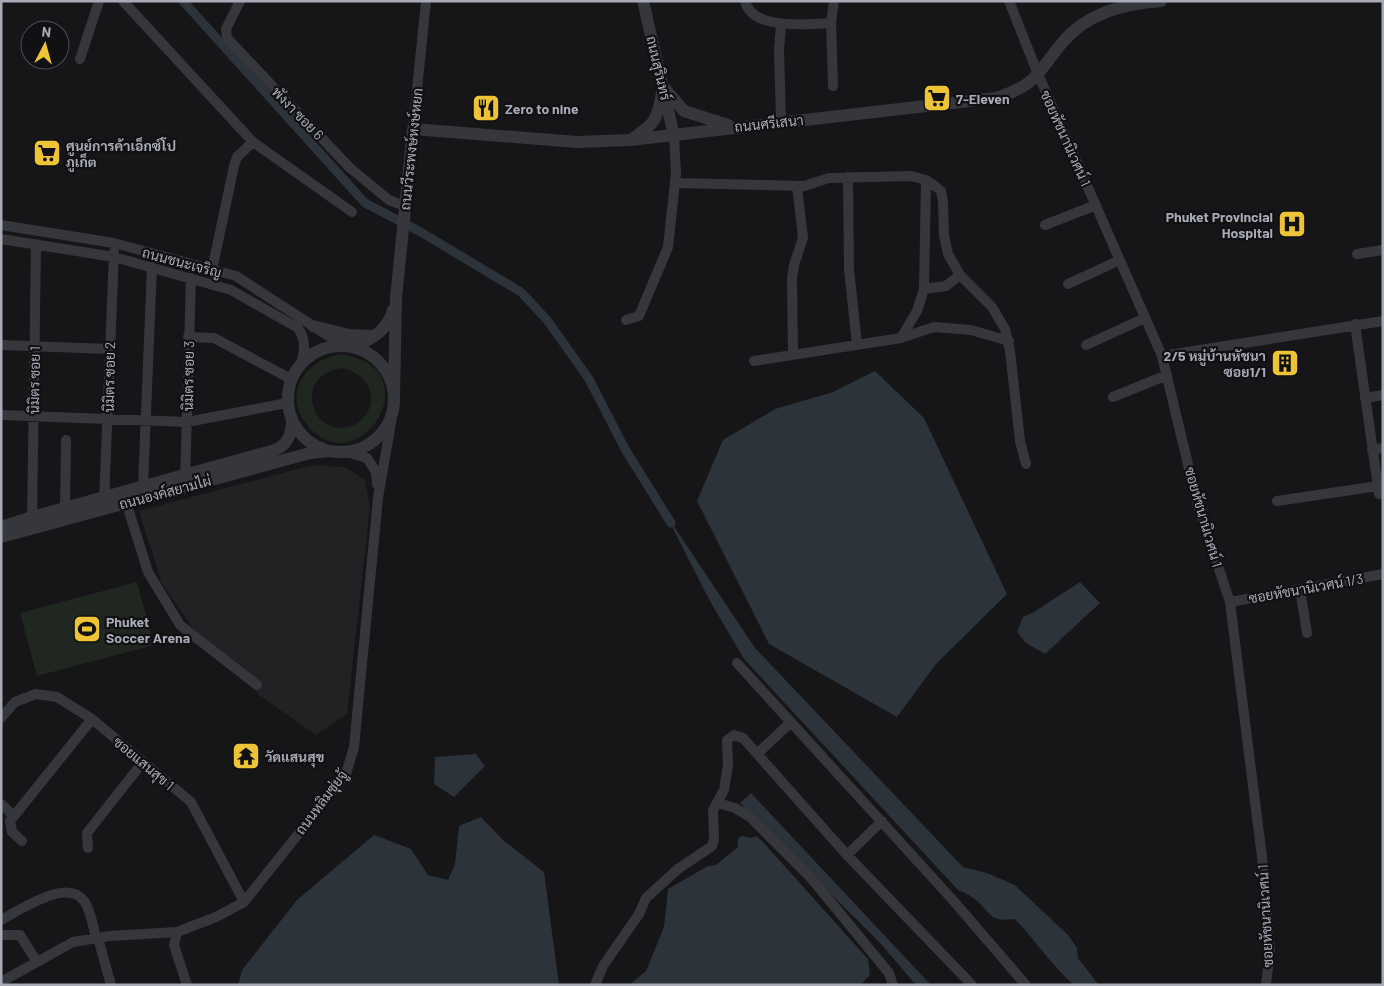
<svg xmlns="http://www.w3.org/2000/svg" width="1384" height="986" font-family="Barlow,Sarabun,sans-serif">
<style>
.built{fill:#222124}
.green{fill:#202721;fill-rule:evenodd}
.water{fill:#2c333b}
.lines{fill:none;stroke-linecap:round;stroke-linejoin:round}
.canal{stroke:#2c333b;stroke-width:9}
.minor{stroke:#36373c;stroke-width:10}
.tertiary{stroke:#36373c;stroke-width:12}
.labels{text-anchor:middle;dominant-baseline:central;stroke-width:4.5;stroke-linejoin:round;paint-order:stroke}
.street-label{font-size:14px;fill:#a8abb7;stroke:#111012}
.poi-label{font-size:14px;font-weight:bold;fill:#a8abb7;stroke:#111012;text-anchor:start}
</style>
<rect width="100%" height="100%" fill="#161517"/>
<path class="built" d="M 313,465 L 345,467 L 365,480 L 370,507 L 347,714 L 316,735 L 259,695 L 227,658 L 197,634 L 162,584 L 139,511 Z"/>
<path class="green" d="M 342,354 C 436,370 355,490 305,422 C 282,391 309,358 342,354 ZM 342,368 C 361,372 377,388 369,409 C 366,416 360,422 354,425 C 313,442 290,376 342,368 Z
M 137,582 L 154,645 L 37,676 L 20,613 Z"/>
<path class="water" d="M 875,371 L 924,418 L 1007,594 L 936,664 L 897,717 L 769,644 L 697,501 L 723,440 L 775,409 L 833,392 Z
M 665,513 L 755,648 L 963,867 L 987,873 L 1015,885 L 1068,935 L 1077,948 L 1078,958 L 1099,985 L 1074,985 C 1051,965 1036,941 1015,919 C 986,923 991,910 972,897 C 968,894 963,892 958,890 L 744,659 L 711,603 Z
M 1080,582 L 1100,603 L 1045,654 L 1026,643 L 1017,632 L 1023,617 L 1034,612 Z
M 476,754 L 485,766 L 454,797 L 434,784 L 435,757 Z
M 751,793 L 931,985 L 916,985 L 880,943 L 740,803 Z
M 481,817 L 504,841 L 544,872 L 559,985 L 238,985 L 242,970 L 297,900 L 374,835 L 411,849 L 428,875 L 448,880 L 455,864 L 459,826 Z
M 741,836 L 751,838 L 756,836 L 762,841 L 868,959 L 870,975 L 860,985 L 629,985 L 646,971 L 664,927 L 668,889 L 708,866 L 716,865 L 738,847 L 738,839 Z"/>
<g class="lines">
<path class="canal" d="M 183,1 L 365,203 L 419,231 L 521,292 L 547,320 L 589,379 L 625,449 L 671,523"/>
<path class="minor" d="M 123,1 L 253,142 L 352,212
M 240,1 L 226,29 L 227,38 L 350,168 L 389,200 L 405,206
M 745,1 C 752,31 809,24 831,23 L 834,1
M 1009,1 L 1038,74 L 1162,356 L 1198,506 L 1230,602 L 1262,857 L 1270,951 L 1266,985
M 831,23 L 833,86
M 781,26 L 779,49 L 781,122
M 80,59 L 99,1
M 413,129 L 426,1
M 848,177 L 849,269 L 857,345
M 675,183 L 804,186 L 829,178 L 911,176 L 926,180 L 935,186 L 941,191 L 943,201 L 944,235 L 948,254 L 960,275 L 992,307 L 1005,329 L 1010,351 L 1020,441 L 1026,464
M 1,225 L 114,243 L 236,276 L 344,346
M 1045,225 L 1096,205
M 1,239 L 114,257 L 231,290 L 298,328 C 306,340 305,350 301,363
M 1357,254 L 1383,250
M 212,270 L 234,166 L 237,157 L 253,142
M 1068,284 L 1120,260
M 924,289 L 946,286 L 960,275
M 626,320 L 639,316 L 668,247 L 676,173 L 674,136
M 1355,324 L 1379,494 L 1383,493
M 188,337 L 214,338 L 291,379
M 901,338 L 917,311 L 924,289 L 926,180
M 1,345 L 109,349
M 1086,345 L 1145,318
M 793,355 L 792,279 L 794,265 L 803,238 L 797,186
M 1162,356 L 1383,321
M 754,361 L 901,338 L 934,327 L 971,330 L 1009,341
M 1113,397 L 1167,375
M 1365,398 L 1383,395
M 1,415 L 187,422 L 287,403
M 1372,450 L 1383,448
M 347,452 L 367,458 L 376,472 L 377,484
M 185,482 L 191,278
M 143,486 L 152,267
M 1277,501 L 1378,486
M 104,502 L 114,252
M 126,502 L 148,572 L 180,625 L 257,685
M 65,508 L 66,440
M 32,522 L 36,244
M 1300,589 L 1307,633
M 1230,602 L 1383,574
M 737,663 L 951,898 L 1026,985
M 1,718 L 15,702 L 36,694 L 57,697 L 92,719 L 191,802 L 244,902
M 757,754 L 791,722
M 718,803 L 735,808 L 750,817 L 811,878 L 889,973 L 893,985
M 1,804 L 13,815
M 22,841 L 12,832 L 10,821 L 92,719
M 88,848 L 87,833 L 143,762
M 847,855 L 882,821
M 1,920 C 19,911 67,877 84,901 C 91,910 93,927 96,938
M 5,935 L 20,935 L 37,962
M 98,938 L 111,985
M 1,982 L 73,942 L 110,936 L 177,932
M 187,985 L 174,945 L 177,932 L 216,917 L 244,902 L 346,774 L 354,747 L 378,498 L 393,411
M 595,985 L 603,966 L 639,914 L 646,898 L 678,869 L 712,846 L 714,839 L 713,810 L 724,790 L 728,765 L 727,740 L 734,735 L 743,738 L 847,855 L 972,985"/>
<path class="tertiary" d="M 643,1 L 674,136
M 665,89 L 684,111 L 728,125
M 632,139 C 655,123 657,121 662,93
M 313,326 L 349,335 L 374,336
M288 399a53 53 0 1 1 106 0a53 53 0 1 1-106 0Z
M 353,347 C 372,339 388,330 393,310
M 394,396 L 396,298 L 413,129 L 577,142 L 630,140 L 996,98 C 1037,85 1037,73 1062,43 C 1087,13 1123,4 1161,1
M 1,527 L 32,517 L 275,450 C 287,445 291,436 292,423
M 1,537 L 310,453 L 329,451"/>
</g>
<defs>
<g id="supermarket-square" transform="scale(1.4375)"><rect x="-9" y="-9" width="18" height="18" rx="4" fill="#eec436" stroke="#111012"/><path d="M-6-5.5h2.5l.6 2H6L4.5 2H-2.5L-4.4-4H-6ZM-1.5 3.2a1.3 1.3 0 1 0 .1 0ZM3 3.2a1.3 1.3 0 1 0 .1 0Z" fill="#111"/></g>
<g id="restaurant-square" transform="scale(1.4375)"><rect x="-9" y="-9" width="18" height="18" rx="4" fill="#eec436" stroke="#111012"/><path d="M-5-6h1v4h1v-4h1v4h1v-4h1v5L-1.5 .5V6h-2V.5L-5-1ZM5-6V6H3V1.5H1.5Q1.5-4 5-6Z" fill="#111"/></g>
<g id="hospital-square" transform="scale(1.4375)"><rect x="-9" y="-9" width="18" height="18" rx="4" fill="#eec436" stroke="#111012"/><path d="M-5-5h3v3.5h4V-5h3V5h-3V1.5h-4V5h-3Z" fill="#111"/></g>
<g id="building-square" transform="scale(1.4375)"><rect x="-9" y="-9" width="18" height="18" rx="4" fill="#eec436" stroke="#111012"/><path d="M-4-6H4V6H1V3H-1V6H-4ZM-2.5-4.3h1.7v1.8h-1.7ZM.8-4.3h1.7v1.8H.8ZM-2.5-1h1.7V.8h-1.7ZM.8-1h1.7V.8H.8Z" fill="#111"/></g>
<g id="stadium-square" transform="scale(1.4375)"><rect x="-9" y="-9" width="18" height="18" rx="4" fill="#eec436" stroke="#111012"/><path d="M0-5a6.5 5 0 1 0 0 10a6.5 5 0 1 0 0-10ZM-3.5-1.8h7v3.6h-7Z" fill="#111"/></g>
<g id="temple-square" transform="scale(1.4375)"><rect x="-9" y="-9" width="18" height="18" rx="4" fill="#eec436" stroke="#111012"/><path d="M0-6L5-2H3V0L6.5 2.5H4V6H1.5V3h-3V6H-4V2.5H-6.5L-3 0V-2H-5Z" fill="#111"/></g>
</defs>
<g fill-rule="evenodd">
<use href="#supermarket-square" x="937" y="98"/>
<use href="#restaurant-square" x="486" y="108"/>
<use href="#supermarket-square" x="47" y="153"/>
<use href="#hospital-square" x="1292" y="224"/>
<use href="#building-square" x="1285" y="363"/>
<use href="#stadium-square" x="87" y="629"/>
<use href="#temple-square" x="246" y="756"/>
</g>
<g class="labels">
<g class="street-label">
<text transform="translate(659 68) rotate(77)">ถนนสุรินทร์</text>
<text transform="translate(298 113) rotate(46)">พังงา ซอย 6</text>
<text transform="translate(769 123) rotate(-6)">ถนนศรีเสนา</text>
<text transform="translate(1066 138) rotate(66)">ซอยหัชนานิเวศน์ 1</text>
<text transform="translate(411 149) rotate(-84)">ถนนวีระพงษ์หงษ์หยก</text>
<text transform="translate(182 262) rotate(15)">ถนนชนะเจริญ</text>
<text transform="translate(188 376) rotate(-89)">นิมิตร ซอย 3</text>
<text transform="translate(109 377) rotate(-89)">นิมิตร ซอย 2</text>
<text transform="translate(34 380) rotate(-89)">นิมิตร ซอย 1</text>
<text transform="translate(165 492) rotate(-15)">ถนนองค์สยามไผ่</text>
<text transform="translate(1204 517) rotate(74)">ซอยหัชนานิเวศน์ 1</text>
<text transform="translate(1306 588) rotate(-10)">ซอยหัชนานิเวศน์ 1/3</text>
<text transform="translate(144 763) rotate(40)">ซอยแสนสุข 1</text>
<text transform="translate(321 802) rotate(-53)">ถนนหลิมซุ่ยจู้</text>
<text transform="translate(1265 916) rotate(-93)">ซอยหัชนานิเวศน์ 1</text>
</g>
<g class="poi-label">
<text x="956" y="98">7-Eleven</text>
<text x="505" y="108">Zero to nine</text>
<text x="66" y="145">ศูนย์การค้าเอ็กซ์โป<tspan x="66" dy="16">ภูเก็ต</tspan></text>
<text x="1273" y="216" text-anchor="end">Phuket Provincial<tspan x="1273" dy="16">Hospital</tspan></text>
<text x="1266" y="355" text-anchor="end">2/5 หมู่บ้านหัชนา<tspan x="1266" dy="16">ซอย1/1</tspan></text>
<text x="106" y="621">Phuket<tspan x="106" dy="16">Soccer Arena</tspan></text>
<text x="265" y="756">วัดแสนสุข</text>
</g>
</g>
<rect width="1384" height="986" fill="none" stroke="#a8abb7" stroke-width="5"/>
<g transform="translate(45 45) rotate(6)"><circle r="24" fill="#111012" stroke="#4d4e54"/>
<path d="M0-4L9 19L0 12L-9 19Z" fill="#eec436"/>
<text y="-8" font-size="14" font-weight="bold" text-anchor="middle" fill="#a8abb7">N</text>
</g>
</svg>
